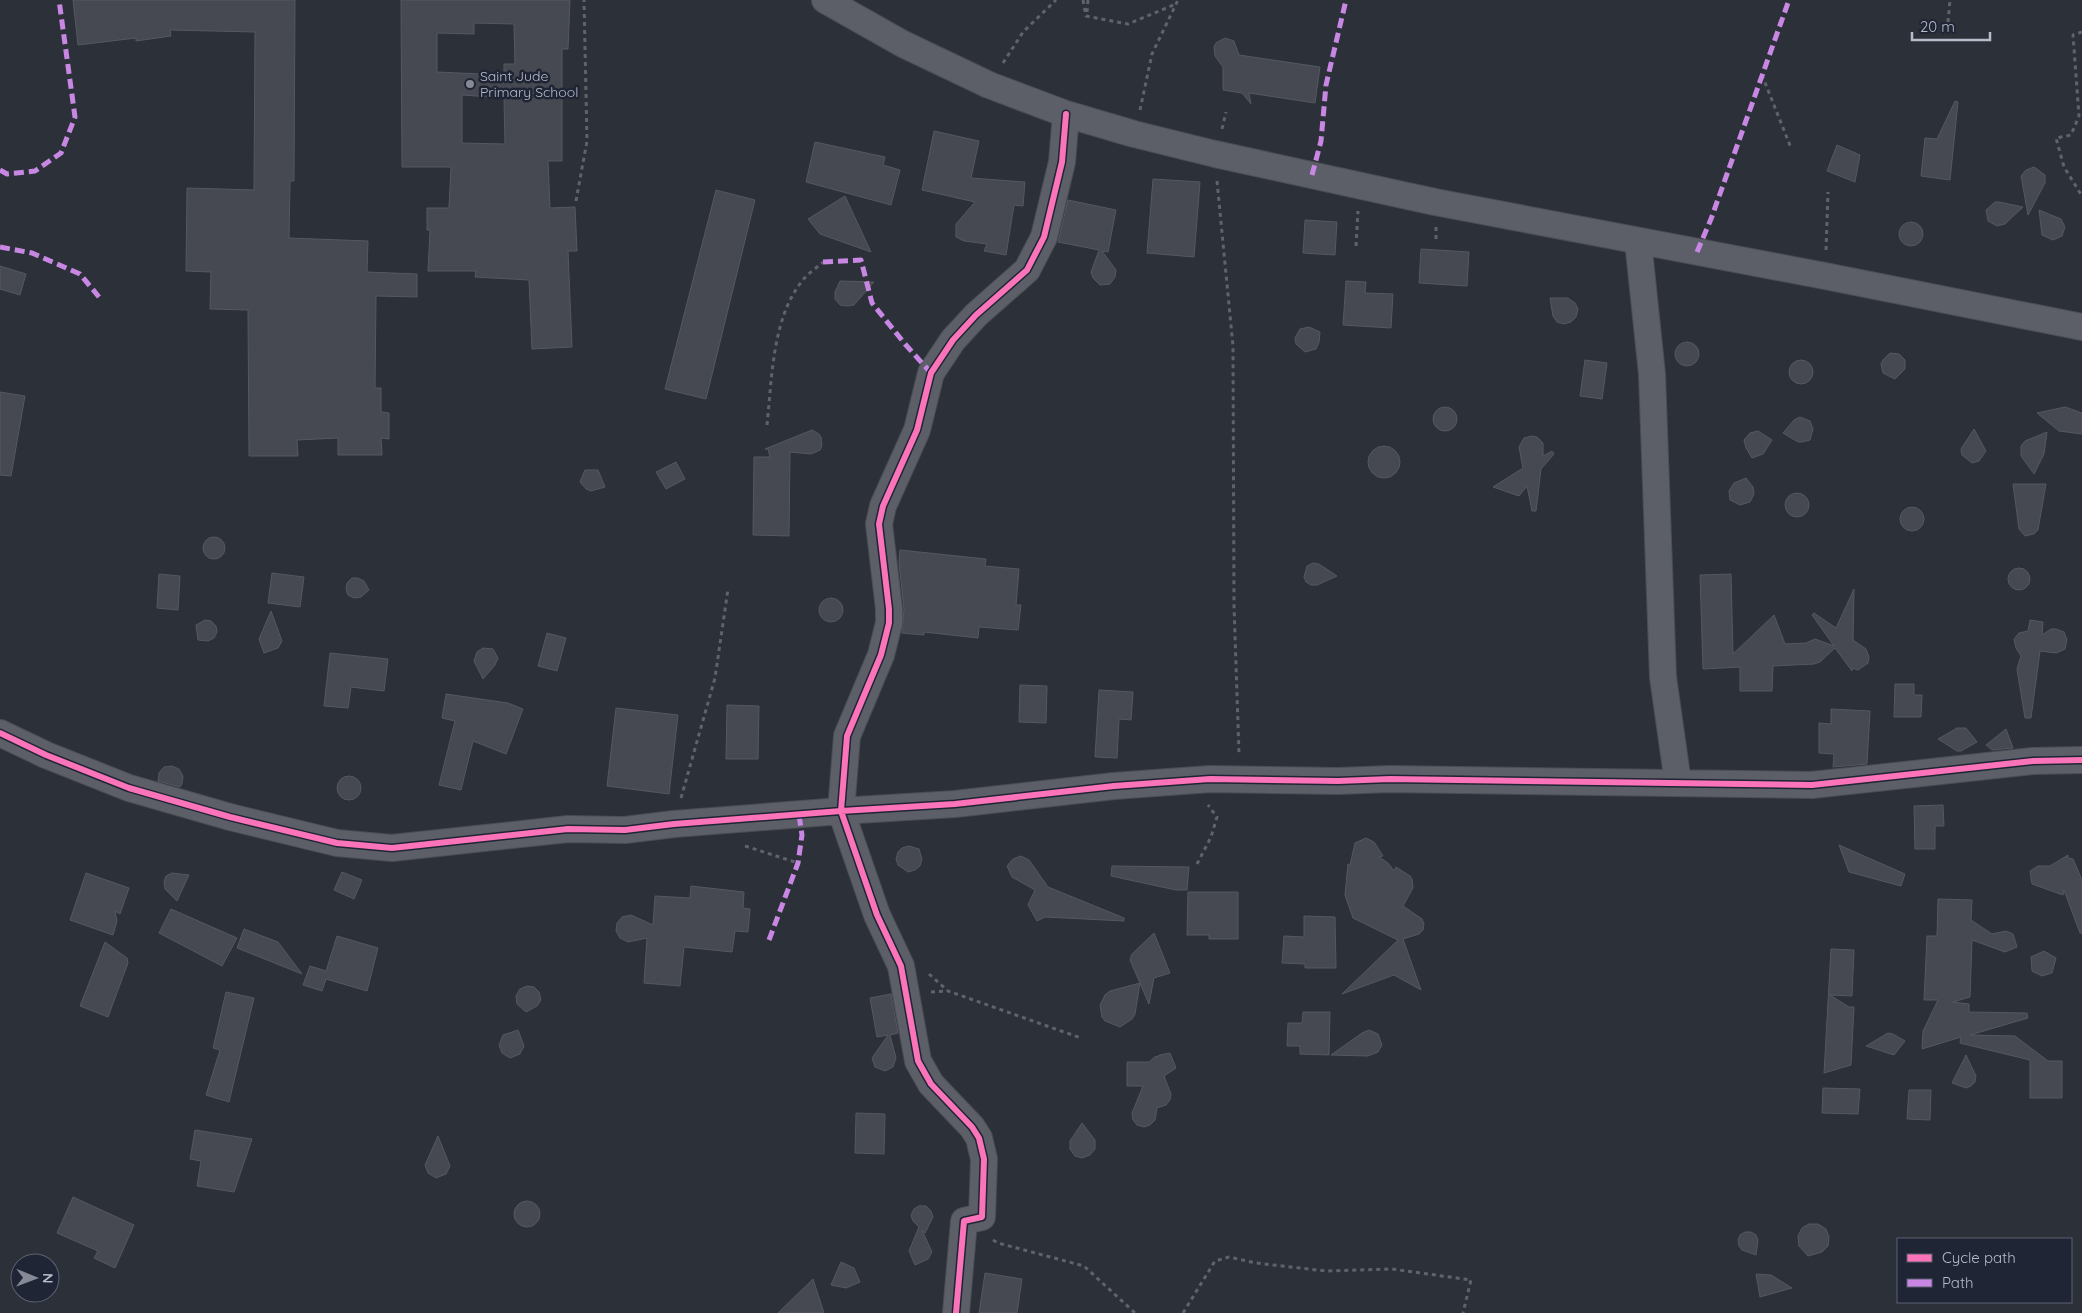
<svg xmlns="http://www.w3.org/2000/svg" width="2082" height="1313" font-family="Quicksand,sans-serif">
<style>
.building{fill:#464951;stroke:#545861;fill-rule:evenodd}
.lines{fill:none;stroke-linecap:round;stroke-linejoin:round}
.street-casing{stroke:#4a4d53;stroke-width:28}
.path{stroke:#5f636b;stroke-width:3;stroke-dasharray:4 4;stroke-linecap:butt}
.street{stroke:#5c5f67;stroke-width:26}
.quiet{stroke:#c787e3;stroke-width:5;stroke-dasharray:10 5;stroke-linecap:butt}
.cycleway-casing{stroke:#1f2534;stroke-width:9}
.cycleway{stroke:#fb73b8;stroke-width:6}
.poi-dot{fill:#868a97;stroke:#1f2534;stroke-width:2}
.labels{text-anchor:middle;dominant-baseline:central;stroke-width:5;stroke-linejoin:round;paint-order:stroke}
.poi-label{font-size:14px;fill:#b7bbca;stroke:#1f2534;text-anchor:start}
</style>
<rect width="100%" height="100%" fill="#2c3039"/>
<path class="building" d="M 73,0 L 295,0 L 294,181 L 290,181 L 289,238 L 368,241 L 367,272 L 417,274 L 417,297 L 376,296 L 375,388 L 381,388 L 381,412 L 389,413 L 389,439 L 381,438 L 382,455 L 338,455 L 338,438 L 297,440 L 298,456 L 249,456 L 248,310 L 210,309 L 211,272 L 186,271 L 187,188 L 254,190 L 255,32 L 170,30 L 171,36 L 136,41 L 136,38 L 78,45 Z
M 401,0 L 570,0 L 568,49 L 562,49 L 562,161 L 548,161 L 550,208 L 575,207 L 577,251 L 568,251 L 572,347 L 532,349 L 529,280 L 475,277 L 476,271 L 428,271 L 430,230 L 427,230 L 427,208 L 449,208 L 451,167 L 402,167 ZM 474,23 L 514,24 L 515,64 L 504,64 L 504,75 L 437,72 L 437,33 L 474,34 ZM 462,95 L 504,98 L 505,144 L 462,143 Z
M 1225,38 L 1234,41 L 1239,55 L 1320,67 L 1315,103 L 1249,93 L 1251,104 L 1242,93 L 1223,90 L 1223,67 L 1215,56 L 1214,47 L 1216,43 Z
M 1955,101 L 1958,102 L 1950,180 L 1921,176 L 1925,138 L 1937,139 Z
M 934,131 L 979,141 L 971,178 L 1025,182 L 1023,206 L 1014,205 L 1006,255 L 984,251 L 987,244 L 964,241 L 956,237 L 956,224 L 975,202 L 922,190 Z
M 815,142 L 885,157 L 883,165 L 900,170 L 891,205 L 806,182 Z
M 1837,145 L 1860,155 L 1855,182 L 1827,171 Z
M 2034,167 L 2045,175 L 2045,183 L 2028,215 L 2021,176 L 2026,170 Z
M 1153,179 L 1200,182 L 1194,257 L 1147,253 Z
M 716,190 L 755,200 L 706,399 L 665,389 Z
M 845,196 L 871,252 L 820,234 L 808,219 Z
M 1068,200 L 1116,210 L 1108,252 L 1102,251 L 1116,270 L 1115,277 L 1110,284 L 1100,285 L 1093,278 L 1091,272 L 1099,250 L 1058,242 Z
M 1995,202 L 1999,202 L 2023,207 L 2005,224 L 1997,226 L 1988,221 L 1986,210 Z
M 2039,210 L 2061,219 L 2065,227 L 2062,236 L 2053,240 L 2042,235 Z
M 1305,220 L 1337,222 L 1335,255 L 1303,253 Z
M1899 234a12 12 0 1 1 24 0a12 12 0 1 1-24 0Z
M 1421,249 L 1469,252 L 1467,286 L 1419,283 Z
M 0,266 L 26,274 L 20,295 L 0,289 Z
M 840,281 L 874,282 L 854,305 L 847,306 L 840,305 L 835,299 L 835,292 Z
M 1346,281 L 1366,282 L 1365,293 L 1393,294 L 1391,328 L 1343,325 Z
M 1550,298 L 1568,298 L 1575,303 L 1578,309 L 1576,317 L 1571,322 L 1564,324 L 1557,322 L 1553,316 Z
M 1309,327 L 1320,332 L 1319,342 L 1316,349 L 1305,352 L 1296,344 L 1295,338 L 1300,329 Z
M1675 354a12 12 0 1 1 24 0a12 12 0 1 1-24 0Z
M 1890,353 L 1899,354 L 1905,360 L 1905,369 L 1895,379 L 1883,373 L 1881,364 L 1883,360 Z
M1789 372a12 12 0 1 1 24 0a12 12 0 1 1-24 0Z
M 1585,360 L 1607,363 L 1602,399 L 1580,396 Z
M 0,392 L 25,396 L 11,476 L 0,475 Z
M1433 419a12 12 0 1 1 24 0a12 12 0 1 1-24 0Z
M 2065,407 L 2082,413 L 2082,434 L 2059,431 L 2037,413 Z
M 1800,417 L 1810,421 L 1813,429 L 1810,440 L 1802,442 L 1798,442 L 1783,433 L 1794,420 Z
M 1974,429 L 1986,451 L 1979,461 L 1972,463 L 1962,455 L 1961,449 Z
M 812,430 L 819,434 L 821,437 L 822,446 L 820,450 L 811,454 L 790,452 L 789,536 L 753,535 L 754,457 L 770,457 L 768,449 L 765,449 Z
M 1758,431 L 1772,440 L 1763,454 L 1752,458 L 1746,448 L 1744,440 L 1750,433 Z
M 2047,432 L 2044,454 L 2034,474 L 2021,456 L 2021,446 L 2025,441 Z
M 1532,436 L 1537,437 L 1543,443 L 1543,456 L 1552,451 L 1554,454 L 1541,469 L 1536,511 L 1532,511 L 1527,486 L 1519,496 L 1493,487 L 1523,468 L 1519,447 L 1524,438 Z
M1368 462a16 16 0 1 1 32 0a16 16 0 1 1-32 0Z
M 676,462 L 685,479 L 666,489 L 656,472 Z
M 585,470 L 598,470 L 605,487 L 591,491 L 586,489 L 580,482 Z
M 1746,478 L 1753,487 L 1754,494 L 1750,502 L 1740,505 L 1730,500 L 1729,491 L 1734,483 Z
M 2013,484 L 2046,484 L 2038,530 L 2034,534 L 2025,536 L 2019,529 Z
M1785 505a12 12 0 1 1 24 0a12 12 0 1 1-24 0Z
M1900 519a12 12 0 1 1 24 0a12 12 0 1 1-24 0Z
M203 548a11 11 0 1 1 22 0a11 11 0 1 1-22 0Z
M 900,550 L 986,559 L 985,566 L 1019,569 L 1016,605 L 1021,605 L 1018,630 L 979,627 L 978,638 L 924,632 L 924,635 L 902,633 L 904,609 L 899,563 Z
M 1313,563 L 1319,564 L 1337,576 L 1317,585 L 1311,585 L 1306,582 L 1304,577 L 1307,566 Z
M2008 579a11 11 0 1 1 22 0a11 11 0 1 1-22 0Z
M 272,573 L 304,577 L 300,607 L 268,603 Z
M 159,574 L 180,576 L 178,610 L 157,608 Z
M 1731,574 L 1733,654 L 1774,615 L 1785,644 L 1806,643 L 1815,639 L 1834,646 L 1812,615 L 1814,613 L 1836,628 L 1854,589 L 1853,640 L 1866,649 L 1869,657 L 1868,663 L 1858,670 L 1852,668 L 1852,671 L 1835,648 L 1820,662 L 1814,664 L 1773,666 L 1772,691 L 1740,691 L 1740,667 L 1703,669 L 1700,575 Z
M 352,578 L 358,578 L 364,581 L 369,590 L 361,597 L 354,598 L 348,595 L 346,589 L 347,583 Z
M819 610a12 12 0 1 1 24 0a12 12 0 1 1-24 0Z
M 271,611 L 282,641 L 278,648 L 264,653 L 259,639 Z
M 205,620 L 211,621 L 216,626 L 217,632 L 214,638 L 208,641 L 198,640 L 196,625 Z
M 2030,620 L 2043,622 L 2042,635 L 2051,629 L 2056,629 L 2064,632 L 2067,640 L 2065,649 L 2061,651 L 2056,653 L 2040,651 L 2031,718 L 2025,718 L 2017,669 L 2021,656 L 2016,648 L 2014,639 L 2019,633 L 2028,631 Z
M 547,633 L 566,638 L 557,671 L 538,666 Z
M 483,648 L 493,649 L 498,658 L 495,665 L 483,679 L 474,661 L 477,652 Z
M 330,653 L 388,659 L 384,691 L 351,687 L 348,708 L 324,706 Z
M 1895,684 L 1914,684 L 1914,695 L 1922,695 L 1921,717 L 1894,717 Z
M 1020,685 L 1047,686 L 1046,723 L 1019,722 Z
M 1099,690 L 1133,692 L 1131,720 L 1119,719 L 1117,758 L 1095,757 Z
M 446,694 L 508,703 L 523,709 L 506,754 L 473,741 L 461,790 L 439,785 L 455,721 L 442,718 Z
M 727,705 L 759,706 L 758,759 L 726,759 Z
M 616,708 L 678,715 L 669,794 L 607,786 Z
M 1831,709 L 1870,711 L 1867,764 L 1833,767 L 1834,754 L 1819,753 L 1819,723 L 1831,724 Z
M 1957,728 L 1966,728 L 1977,742 L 1961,751 L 1957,751 L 1938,739 Z
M 2006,729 L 2013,748 L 1992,750 L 1986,745 Z
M 172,766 L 179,769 L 183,776 L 182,784 L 180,787 L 158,781 L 159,773 L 164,767 Z
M337 788a12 12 0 1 1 24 0a12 12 0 1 1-24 0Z
M 1943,805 L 1944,826 L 1935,826 L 1935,849 L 1915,849 L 1914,806 Z
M 1366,838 L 1374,842 L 1383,856 L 1379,857 L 1388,863 L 1394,871 L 1396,867 L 1410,876 L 1412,879 L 1413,888 L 1403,906 L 1422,919 L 1424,924 L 1423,930 L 1419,934 L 1403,939 L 1421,990 L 1394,975 L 1342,994 L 1398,940 L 1353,918 L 1345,895 L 1348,864 L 1350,865 L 1355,843 Z
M 1839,845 L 1905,874 L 1901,886 L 1849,872 Z
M 909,846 L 919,849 L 922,859 L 920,866 L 915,870 L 908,872 L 898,865 L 896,859 L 898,852 L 902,848 Z
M 2068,855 L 2068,858 L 2073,859 L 2082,880 L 2082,933 L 2080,933 L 2064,890 L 2063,895 L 2032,884 L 2030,871 L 2038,866 L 2050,866 Z
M 1021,856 L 1029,860 L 1048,887 L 1124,918 L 1124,921 L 1045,917 L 1037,921 L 1028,905 L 1035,890 L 1012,877 L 1007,866 L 1013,859 Z
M 1112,866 L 1189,867 L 1187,890 L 1176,890 L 1111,876 Z
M 342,872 L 362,880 L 354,899 L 334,890 Z
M 86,873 L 129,888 L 120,914 L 115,911 L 117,921 L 113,935 L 70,920 Z
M 172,873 L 189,875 L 177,901 L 165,889 L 164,882 L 166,876 Z
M 691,886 L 744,892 L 743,908 L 750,909 L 748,932 L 735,931 L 732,952 L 684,947 L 680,986 L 644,983 L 647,938 L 628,942 L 620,938 L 616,931 L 617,923 L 622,917 L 631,915 L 653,925 L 655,896 L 690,898 Z
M 1188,892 L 1238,892 L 1238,939 L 1209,939 L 1209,935 L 1187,935 Z
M 1938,899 L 1972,900 L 1971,920 L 1992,934 L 2006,931 L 2013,934 L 2017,947 L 2005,952 L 1972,940 L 1970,997 L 1953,1002 L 1969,1004 L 1969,1012 L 2027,1013 L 2028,1018 L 1970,1035 L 2015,1036 L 2048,1061 L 2062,1061 L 2062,1098 L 2030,1098 L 2030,1060 L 1960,1043 L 1961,1037 L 1922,1049 L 1923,1031 L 1938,1000 L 1924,1000 L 1927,936 L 1937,936 Z
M 171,909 L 237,938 L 222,966 L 159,933 Z
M 1304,916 L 1335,917 L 1336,968 L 1305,968 L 1305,964 L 1282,963 L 1284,936 L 1304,937 Z
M 244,929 L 278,942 L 302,974 L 237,948 Z
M 1154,933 L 1170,973 L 1154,978 L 1149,1004 L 1130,960 L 1132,954 Z
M 337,936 L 378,948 L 367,991 L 326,979 L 322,991 L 303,985 L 310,966 L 326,971 Z
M 105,942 L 127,958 L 128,963 L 108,1017 L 80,1006 Z
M 1831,949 L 1854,950 L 1852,996 L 1830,995 L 1849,1007 L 1854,1007 L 1851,1065 L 1824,1073 Z
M 2044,951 L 2056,958 L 2052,973 L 2042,976 L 2032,971 L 2031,957 Z
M 1140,983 L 1135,1014 L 1132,1019 L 1120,1027 L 1105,1021 L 1102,1017 L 1100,1005 L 1105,995 L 1110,991 Z
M 527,986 L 534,987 L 539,992 L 541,1000 L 537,1006 L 526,1012 L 517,1004 L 516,996 L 520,989 Z
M 226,992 L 254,998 L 229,1102 L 206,1095 L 220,1050 L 213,1048 Z
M 891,994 L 898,1033 L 890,1035 L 896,1058 L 893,1067 L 885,1071 L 875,1067 L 872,1058 L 888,1035 L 877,1037 L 870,998 Z
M 1303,1012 L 1330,1012 L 1329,1055 L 1300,1054 L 1300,1046 L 1287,1046 L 1288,1023 L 1302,1023 Z
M 518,1030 L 524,1046 L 520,1054 L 510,1058 L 502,1053 L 499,1045 L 503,1035 Z
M 1369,1030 L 1378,1034 L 1382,1045 L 1378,1052 L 1368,1056 L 1331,1055 L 1362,1033 Z
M 1888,1033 L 1893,1034 L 1905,1041 L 1894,1055 L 1866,1046 Z
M 1170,1053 L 1176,1068 L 1164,1076 L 1171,1094 L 1170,1100 L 1166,1105 L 1157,1108 L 1155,1120 L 1150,1125 L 1144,1127 L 1137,1125 L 1133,1120 L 1132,1113 L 1143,1086 L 1127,1086 L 1127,1062 L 1149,1062 L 1156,1056 L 1156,1057 L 1160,1055 Z
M 1966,1055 L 1976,1076 L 1975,1082 L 1971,1086 L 1966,1088 L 1952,1083 Z
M 1823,1088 L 1860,1089 L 1858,1114 L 1822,1113 Z
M 1909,1090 L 1931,1090 L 1930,1120 L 1907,1119 Z
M 856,1113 L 885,1114 L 884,1154 L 855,1153 Z
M 1082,1123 L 1095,1140 L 1095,1149 L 1090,1155 L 1082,1158 L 1075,1156 L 1070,1149 L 1070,1141 Z
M 195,1130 L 252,1139 L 234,1192 L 197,1186 L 201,1161 L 190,1159 Z
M 438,1136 L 450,1166 L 446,1174 L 436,1178 L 428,1173 L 425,1165 Z
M 73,1197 L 134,1225 L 115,1268 L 94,1258 L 98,1251 L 57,1233 Z
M514 1214a13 13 0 1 1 26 0a13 13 0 1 1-26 0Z
M 919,1206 L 926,1206 L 931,1211 L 933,1217 L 925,1233 L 922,1230 L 932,1252 L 928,1259 L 915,1265 L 909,1251 L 919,1227 L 913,1221 L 911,1215 L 914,1209 Z
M 1809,1224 L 1818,1224 L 1826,1229 L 1829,1237 L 1828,1246 L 1822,1252 L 1808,1256 L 1799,1246 L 1798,1236 L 1802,1228 Z
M 1745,1232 L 1751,1232 L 1756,1235 L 1758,1240 L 1756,1255 L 1742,1250 L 1739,1246 L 1738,1240 L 1740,1235 Z
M 841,1262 L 854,1268 L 860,1282 L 846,1288 L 831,1285 Z
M 985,1273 L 1022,1279 L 1017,1313 L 979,1313 Z
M 1756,1274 L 1771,1275 L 1792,1288 L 1760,1297 Z
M 813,1279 L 824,1313 L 778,1313 Z"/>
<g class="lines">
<g class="street-casing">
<path id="street" d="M 825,0 L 903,44 L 989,85 L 1066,114 L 1134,134 L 1215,154 L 1435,202 L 1825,276 L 2082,327
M 1638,241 L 1652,374 L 1663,677 L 1678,783
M 0,733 L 46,755 L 129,788 L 230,817 L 337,843 L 392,848 L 568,829 L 625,830 L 674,824 L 841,811 L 955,804 L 1114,786 L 1210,779 L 1338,781 L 1390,779 L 1812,785 L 2033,761 L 2082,760
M 956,1313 L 964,1221 L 982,1217 L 984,1159 L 979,1138 L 972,1127 L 931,1084 L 918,1061 L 901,966 L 877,915 L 841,811 L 847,736 L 881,655 L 889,623 L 889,609 L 879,524 L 883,506 L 917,430 L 931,373 L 953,340 L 976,315 L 1027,270 L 1044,237 L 1062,162 L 1066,114"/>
</g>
<path class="path" d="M 1083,0 L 1086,16 L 1128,24 L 1176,4
M 1087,12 L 1088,0
M 1948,22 L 1950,0
M 2082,32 L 2073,35 L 2079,116 L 2071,135 L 2056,138 L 2064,167 L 2082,196
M 1003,63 L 1023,32 L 1056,0
M 1762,75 L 1791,148
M 1140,110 L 1152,54 L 1178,0
M 1222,129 L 1226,112
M 1217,181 L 1233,346 L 1234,605 L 1239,754
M 576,201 L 587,141 L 584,0
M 1436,227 L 1436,241
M 1356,246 L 1358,211
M 1826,250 L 1828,192
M 767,425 C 772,379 772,317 803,280 C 808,273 817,268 823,262
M 681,798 L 715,678 L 728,589
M 745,846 L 798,863
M 1197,864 L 1211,837 L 1217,817 L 1208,805
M 929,974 L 948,991 L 1081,1038
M 931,992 L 947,991
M 993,1240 L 998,1243 L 1084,1266 L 1135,1313
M 1183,1313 L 1215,1261 L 1229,1257 L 1256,1263 L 1326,1271 L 1392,1269 L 1471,1280 L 1463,1313"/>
<use href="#street" class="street"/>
<path class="quiet" d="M 0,170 L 7,174 L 35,171 L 61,153 L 75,117 L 59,0
M 1312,175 L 1321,141 L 1326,85 L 1346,0
M 0,247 L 32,253 L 80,274 L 99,297
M 1697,252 L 1711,219 L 1789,0
M 823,262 L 861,260 L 872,303 L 905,344 L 931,373
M 769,940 L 798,863 L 802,835 L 799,815"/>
<g class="cycleway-casing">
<path id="cycleway" d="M 0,733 L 46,755 L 129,788 L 230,817 L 337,843 L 392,848 L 568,829 L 625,830 L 674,824 L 841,811 L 955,804 L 1114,786 L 1210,779 L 1338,781 L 1390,779 L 1812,785 L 2033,761 L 2082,760
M 956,1313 L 964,1221 L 982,1217 L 984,1159 L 979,1138 L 972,1127 L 931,1084 L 918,1061 L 901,966 L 877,915 L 841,811 L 847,736 L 881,655 L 889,623 L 889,609 L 879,524 L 883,506 L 917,430 L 931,373 L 953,340 L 976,315 L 1027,270 L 1044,237 L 1062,162 L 1066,114"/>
</g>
<use href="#cycleway" class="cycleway"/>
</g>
<circle class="poi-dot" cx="470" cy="84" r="5"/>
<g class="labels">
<g class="poi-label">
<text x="480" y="76">Saint Jude<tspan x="480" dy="16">Primary School</tspan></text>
</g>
</g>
<rect x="1897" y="1238" width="175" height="65" fill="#1f2534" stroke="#5c6170"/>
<rect x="1907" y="1254" width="25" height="8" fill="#fb73b8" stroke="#5c6170"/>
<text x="1942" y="1263" font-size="15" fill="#b7bbca">Cycle path</text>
<rect x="1907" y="1279" width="25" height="8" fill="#c787e3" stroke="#5c6170"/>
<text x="1942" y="1288" font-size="15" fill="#b7bbca">Path</text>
<g transform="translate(35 1278) rotate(91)"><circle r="24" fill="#1f2534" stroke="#5c6170"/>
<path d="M0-4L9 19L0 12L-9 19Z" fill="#868a97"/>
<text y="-8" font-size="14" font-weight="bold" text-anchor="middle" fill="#b7bbca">N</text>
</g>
<path d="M1912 32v8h78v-8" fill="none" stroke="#b7bbca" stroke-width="2.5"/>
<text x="1920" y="32" font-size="15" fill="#b7bbca" stroke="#1f2534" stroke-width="4" paint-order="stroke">20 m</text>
</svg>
